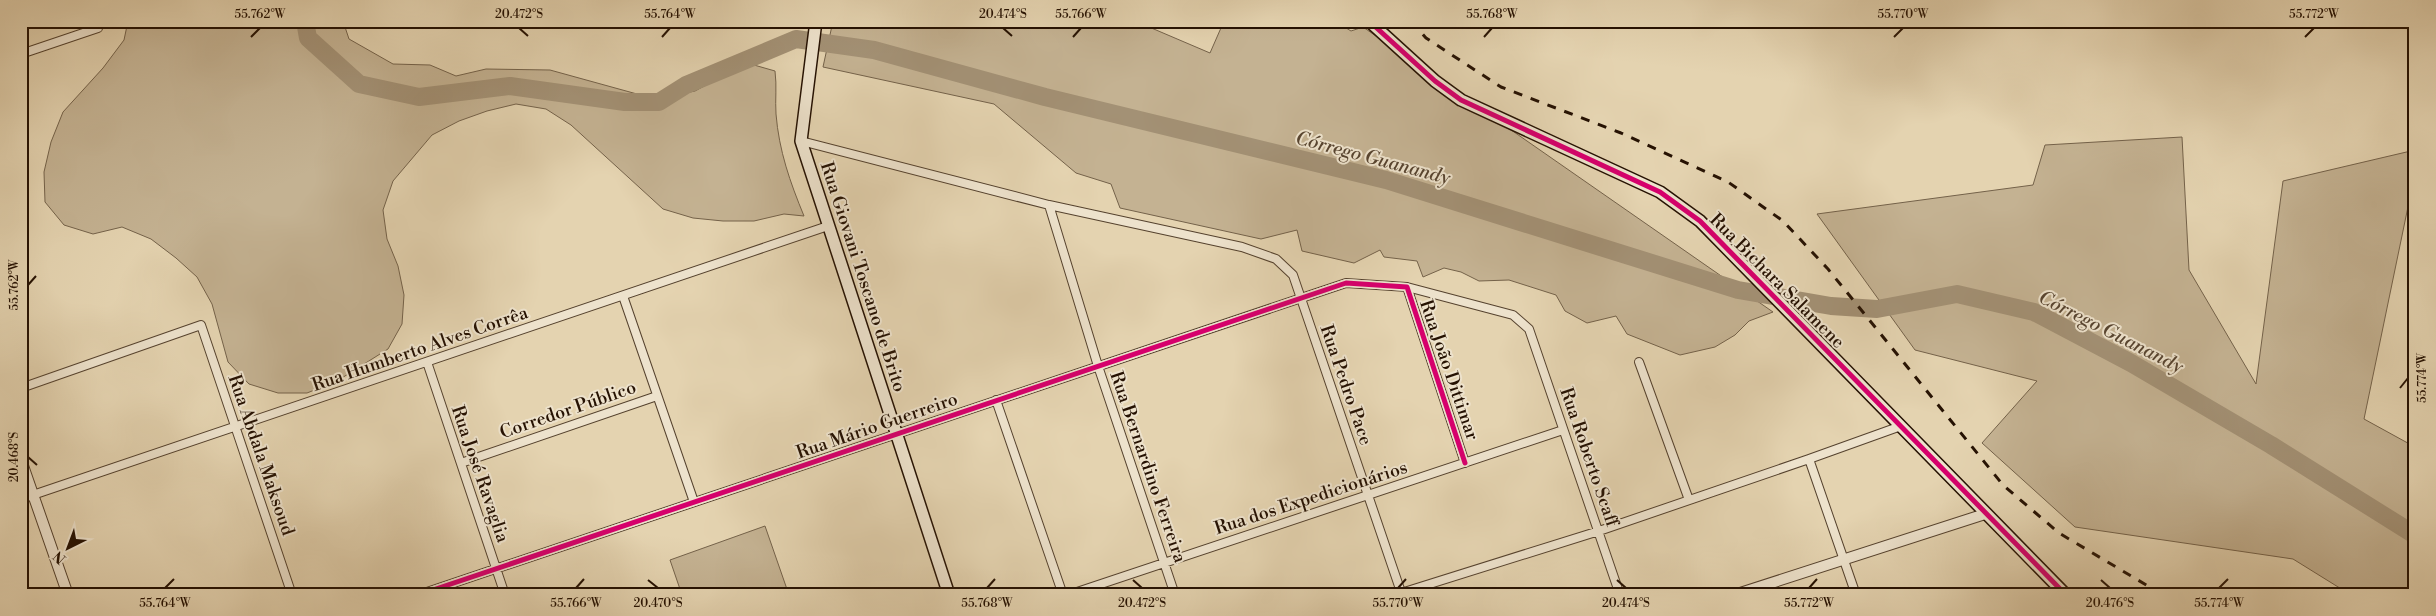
<svg xmlns="http://www.w3.org/2000/svg" width="2436" height="616" font-family="'Libre Bodoni',serif">
<style>
.green{fill:#c4b292;stroke:#74624a}
.lines{fill:none;stroke-linecap:round;stroke-linejoin:round}
.river{stroke:#a39175;stroke-width:18}
.minor-casing{stroke:#55422e;stroke-width:10}
.tertiary-casing{stroke:#55422e;stroke-width:12}
.secondary-casing{stroke:#251102;stroke-width:14}
.minor{stroke:#ede2cc;stroke-width:8}
.tertiary{stroke:#ede2cc;stroke-width:10}
.secondary{stroke:#ede2cc;stroke-width:11}
.rail{stroke:#251102;stroke-width:3;stroke-dasharray:9 9;stroke-linecap:butt}
.cycleway-casing{stroke:#ede2cc;stroke-width:8}
.cycleway{stroke:#d6006c;stroke-width:5}
.ticks{fill:none;stroke:#251102;stroke-width:2}
.labels{text-anchor:middle;dominant-baseline:central;stroke-width:4;stroke-linejoin:round;paint-order:stroke}
.street-label{font-size:18px;fill:#251102;stroke:#ede2cc}
.water-label{font-size:19px;font-style:italic;fill:#574430;stroke:#ede2cc}
.neatline{fill:none;stroke:#251102;stroke-width:2}
.ticks-label{font-size:12px;text-anchor:middle;fill:#251102}
</style>
<rect width="100%" height="100%" fill="#e4d3b0"/>
<filter id="stains"><feTurbulence type="fractalNoise" baseFrequency=".004" numOctaves="4"/><feColorMatrix values="0 0 0 0 .2 0 0 0 0 .09 0 0 0 0 .02 0 0 0 .5 -.17"/></filter>
<radialGradient id="worn" r=".72"><stop offset=".6" stop-color="#630" stop-opacity="0"/><stop offset="1" stop-color="#630" stop-opacity=".3"/></radialGradient>
<path class="green" d="M 128,21 L 343,21 L 349,39 L 393,64 L 430,65 L 456,76 L 486,69 L 550,70 L 637,94 L 666,97 L 695,91 L 747,63 L 775,71 C 777,86 775,100 776,114 C 779,151 790,182 804,216 L 784,214 L 754,221 L 723,221 L 693,218 L 663,209 L 571,125 L 546,109 L 516,104 L 487,111 L 459,121 L 432,135 L 393,181 L 383,210 L 387,239 L 398,266 L 404,295 L 402,324 L 388,349 L 337,381 L 307,393 L 278,393 L 249,384 L 228,362 L 212,304 L 197,277 L 176,258 L 151,239 L 122,227 L 93,234 L 64,225 L 45,202 L 44,172 L 51,142 L 63,112 L 103,68 L 124,40 Z
M 833,21 L 1135,21 L 1210,53 L 1224,21 L 1335,21 L 1351,31 L 1363,27 L 1773,312 L 1749,321 L 1735,335 L 1715,347 L 1680,355 L 1627,334 L 1616,316 L 1587,323 L 1565,311 L 1556,295 L 1509,280 L 1479,281 L 1461,272 L 1444,268 L 1423,277 L 1417,261 L 1384,257 L 1380,250 L 1354,263 L 1302,251 L 1297,230 L 1261,239 L 1120,208 L 1111,184 L 1076,173 L 994,104 L 823,67 Z
M 2182,137 L 2189,270 L 2256,384 L 2283,181 L 2415,150 L 2415,173 L 2364,419 L 2415,447 L 2415,595 L 2351,595 L 2293,559 L 2075,527 L 1982,443 L 2037,381 L 1915,350 L 1817,214 L 2033,185 L 2045,145 Z
M 765,526 L 789,595 L 682,595 L 670,560 Z"/>
<g class="lines">
<path class="river" d="M 305,21 L 308,38 L 359,84 L 419,97 L 510,86 L 625,102 L 659,102 L 686,85 L 796,39 L 874,50 L 1045,97 L 1386,180 L 1738,290 L 1831,306 L 1877,309 L 1957,294 L 2034,312 L 2131,363 L 2271,445 L 2415,535"/>
<g class="minor-casing">
<path id="minor" d="M 21,54 L 98,28 L 95,21
M 801,141 L 1049,205 L 1242,247 L 1276,259 L 1293,275 L 1402,595
M 1049,205 L 1098,366 L 1175,595
M 1407,287 L 1513,315 L 1529,329 L 1620,595
M 623,296 L 694,502
M 427,362 L 505,595
M 1639,362 L 1689,500
M 21,388 L 201,325 L 292,595
M 996,400 L 1063,595
M 1809,459 L 1901,426
M 461,463 L 657,396
M 21,499 L 828,226
M 1401,593 L 1599,531 L 1809,459 L 1856,595
M 418,595 L 1346,283 L 1407,287 L 1465,463
M 1068,595 L 1563,430"/>
</g>
<g class="tertiary-casing">
<path id="tertiary" d="M 21,460 L 68,595
M 1734,595 L 1985,514"/>
</g>
<g class="secondary-casing">
<path id="secondary" d="M 816,21 L 801,141 L 949,595
M 1369,21 L 1435,81 L 1461,100 L 1660,192 L 1700,221 L 2066,595"/>
</g>
<use href="#minor" class="minor"/>
<use href="#tertiary" class="tertiary"/>
<use href="#secondary" class="secondary"/>
<path class="rail" d="M 1411,21 L 1426,38 L 1501,87 L 1621,133 L 1728,182 L 1783,221 L 1828,269 L 2003,485 L 2059,533 L 2163,595"/>
<g class="cycleway-casing">
<path id="cycleway" d="M 1369,21 L 1435,81 L 1461,100 L 1660,192 L 1700,221 L 2066,595
M 418,595 L 1346,283 L 1407,287 L 1465,463"/>
</g>
<use href="#cycleway" class="cycleway"/>
</g>
<path class="ticks" d="M 519,28 L 528,36M 1003,28 L 1012,36M 251,37 L 260,28M 662,37 L 670,28M 1073,37 L 1081,28M 1484,37 L 1492,28M 1894,37 L 1903,28M 2305,37 L 2314,28M 28,285 L 36,276M 2400,388 L 2408,378M 28,457 L 37,465M 648,580 L 658,588M 1133,580 L 1142,588M 1617,580 L 1626,588M 2101,580 L 2110,588M 165,588 L 174,579M 576,588 L 584,579M 987,588 L 995,579M 1398,588 L 1406,579M 1809,588 L 1817,579M 2219,588 L 2228,579"/>
<g class="labels">
<g class="street-label">
<text transform="translate(863 277) rotate(72)">Rua Giovani Toscano de Brito</text>
<text transform="translate(1777 281) rotate(45)">Rua Bichara Salamene</text>
<text transform="translate(420 349) rotate(-19)">Rua Humberto Alves Corrêa</text>
<text transform="translate(1449 370) rotate(71)">Rua João Dittimar</text>
<text transform="translate(1346 385) rotate(71)">Rua Pedro Pace</text>
<text transform="translate(568 410) rotate(-19)">Corredor Público</text>
<text transform="translate(877 426) rotate(-19)">Rua Mário Guerreiro</text>
<text transform="translate(261 455) rotate(71)">Rua Abdala Maksoud</text>
<text transform="translate(1589 457) rotate(71)">Rua Roberto Scaff</text>
<text transform="translate(1148 467) rotate(71)">Rua Bernardino Ferreira</text>
<text transform="translate(480 474) rotate(71)">Rua José Ravaglia</text>
<text transform="translate(1311 498) rotate(-18)">Rua dos Expedicionários</text>
</g>
<g class="water-label">
<text transform="translate(1373 158) rotate(15)">Córrego Guanandy</text>
<text transform="translate(2111 332) rotate(27)">Córrego Guanandy</text>
</g>
</g>
<rect width="2436" height="616" fill="none" stroke="#e4d3b0" stroke-width="55"/>
<g transform="translate(68 548) rotate(222)" stroke="#ede2cc" stroke-width="4" paint-order="stroke">
<path d="M0-4L9 19L0 12L-9 19Z" fill="#251102"/>
<text y="-8" font-size="14" font-weight="bold" text-anchor="middle" fill="#251102">N</text>
</g>
<rect x="28" y="28" width="2380" height="560" class="neatline"/>
<g class="ticks-label">
<text x="260" y="18">55.762°W</text>
<text x="519" y="18">20.472°S</text>
<text x="670" y="18">55.764°W</text>
<text x="1003" y="18">20.474°S</text>
<text x="1081" y="18">55.766°W</text>
<text x="1492" y="18">55.768°W</text>
<text x="1903" y="18">55.770°W</text>
<text x="2314" y="18">55.772°W</text>
<text transform="translate(14 285) rotate(-90)" y="4">55.762°W</text>
<text transform="translate(2422 378) rotate(-90)" y="4">55.774°W</text>
<text transform="translate(14 457) rotate(-90)" y="4">20.468°S</text>
<text x="165" y="607">55.764°W</text>
<text x="576" y="607">55.766°W</text>
<text x="658" y="607">20.470°S</text>
<text x="987" y="607">55.768°W</text>
<text x="1142" y="607">20.472°S</text>
<text x="1398" y="607">55.770°W</text>
<text x="1626" y="607">20.474°S</text>
<text x="1809" y="607">55.772°W</text>
<text x="2110" y="607">20.476°S</text>
<text x="2219" y="607">55.774°W</text>
</g>
<rect width="100%" height="100%" filter="url(#stains)"/>
<rect width="100%" height="100%" fill="url(#worn)"/>
</svg>
